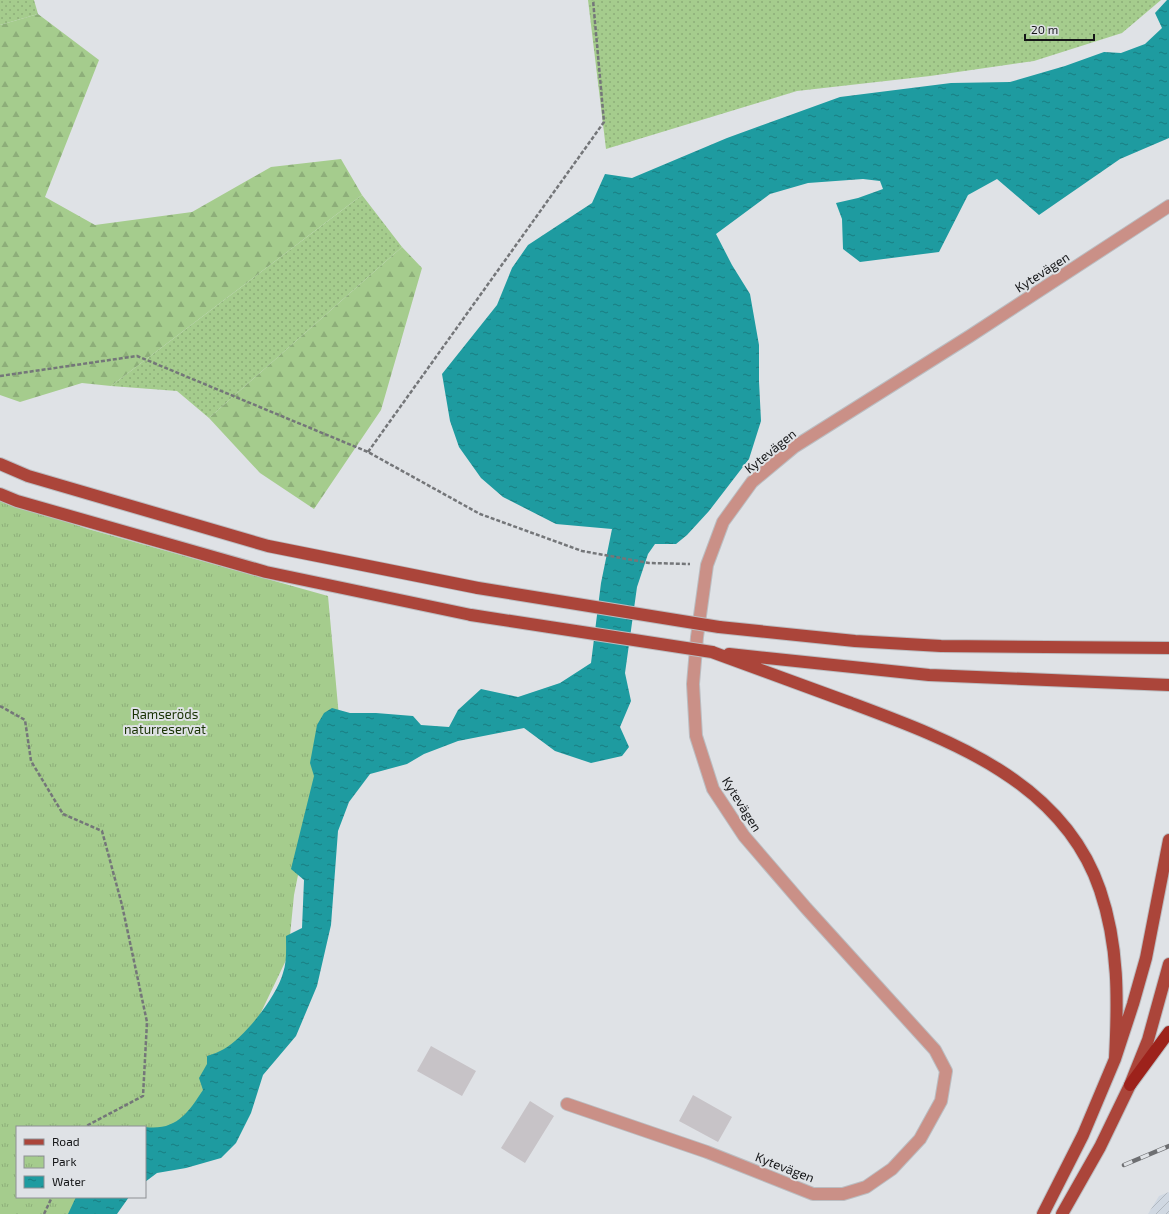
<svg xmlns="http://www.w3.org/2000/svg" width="1169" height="1214" font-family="'Exo 2',sans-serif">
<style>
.industrial{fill:url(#industrial-furrows)}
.grass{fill:url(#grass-dots)}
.forest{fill:url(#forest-firs)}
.park{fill:url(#park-tufts)}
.water{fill:url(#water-ripples)}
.building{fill:#c7c3c7}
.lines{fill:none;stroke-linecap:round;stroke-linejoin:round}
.street-casing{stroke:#bbbdc1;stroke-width:14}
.primary-casing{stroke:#bbbdc1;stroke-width:14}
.highway-casing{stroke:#bbbdc1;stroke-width:14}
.path{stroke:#747679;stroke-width:2.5;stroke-dasharray:4 2;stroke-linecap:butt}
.street{stroke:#ca9087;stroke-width:12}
.primary{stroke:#ab453a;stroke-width:12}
.highway{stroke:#9d221b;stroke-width:12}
.rail-casing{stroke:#6e6f72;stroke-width:4.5}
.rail{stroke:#dfe2e6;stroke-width:3;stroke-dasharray:9;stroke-linecap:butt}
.primary-bridge-casing{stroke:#bbbdc1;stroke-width:14;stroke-linecap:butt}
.primary-bridge{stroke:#ab453a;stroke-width:12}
.labels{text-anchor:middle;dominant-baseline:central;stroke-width:4;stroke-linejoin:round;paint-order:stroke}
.street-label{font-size:13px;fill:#151618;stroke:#dfe2e6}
.park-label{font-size:13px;fill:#183203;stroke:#dfe2e6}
</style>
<defs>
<pattern id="industrial-furrows" width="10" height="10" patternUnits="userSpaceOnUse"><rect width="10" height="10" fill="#d0d8e2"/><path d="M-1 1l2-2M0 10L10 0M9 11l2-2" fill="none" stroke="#b2b9c1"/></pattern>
<pattern id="grass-dots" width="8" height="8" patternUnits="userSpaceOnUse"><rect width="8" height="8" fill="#a5cc8d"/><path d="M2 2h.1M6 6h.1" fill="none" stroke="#8dae79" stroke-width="1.8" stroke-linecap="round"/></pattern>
<pattern id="forest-firs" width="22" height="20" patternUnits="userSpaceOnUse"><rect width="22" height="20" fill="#a5cc8d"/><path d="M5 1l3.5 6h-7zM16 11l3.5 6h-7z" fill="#8dae79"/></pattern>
<pattern id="park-tufts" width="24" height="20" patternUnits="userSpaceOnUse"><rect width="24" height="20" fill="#a5cc8d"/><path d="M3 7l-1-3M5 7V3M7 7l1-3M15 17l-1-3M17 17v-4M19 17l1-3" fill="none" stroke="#8dae79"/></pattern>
<pattern id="water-ripples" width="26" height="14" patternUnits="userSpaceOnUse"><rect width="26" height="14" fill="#1e9ba0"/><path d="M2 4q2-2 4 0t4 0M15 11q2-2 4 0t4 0" fill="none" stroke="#197d81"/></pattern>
</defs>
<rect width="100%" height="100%" fill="#dfe2e6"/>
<path class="industrial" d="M 1169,1192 L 1169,1214 L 1148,1214 L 1159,1196 Z"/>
<path class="grass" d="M 0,0 L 34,0 L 38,14 L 0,25 Z
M 588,0 L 1161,0 L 1122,33 L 1034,61 L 930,76 L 797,91 L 606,149 Z
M 362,195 L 402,247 L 209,418 L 177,391 L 111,386 Z"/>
<path class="forest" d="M 38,14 L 99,60 L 45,197 L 95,225 L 192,212 L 271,167 L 341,159 L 362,195 L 111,386 L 82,383 L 20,402 L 0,395 L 0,25 Z
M 402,247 L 422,268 L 381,410 L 314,509 L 260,473 L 209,418 Z"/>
<path class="park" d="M 0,499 L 88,529 L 328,596 L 339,717 L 317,781 L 294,895 L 288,956 L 233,1071 L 204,1110 L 145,1148 L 145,1127 L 17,1127 L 17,1197 L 83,1197 L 73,1214 L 0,1214 Z"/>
<path class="water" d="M 1167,0 L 1169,0 L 1169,138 L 1120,159 L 1039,215 L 997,179 L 968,195 L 939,252 L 860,262 L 843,249 L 842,219 L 836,203 L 858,198 L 883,189 L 880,181 L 863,179 L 808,183 L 770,194 L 716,234 L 732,265 L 750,294 L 759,345 L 759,381 L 761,421 L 749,459 L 709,511 L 687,535 L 676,544 L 655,544 L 648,554 L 637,587 L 625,673 L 631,701 L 620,727 L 629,747 L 622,756 L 591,763 L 555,751 L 524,728 L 458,741 L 424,754 L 407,764 L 370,774 L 349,802 L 338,831 L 331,925 L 317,986 L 296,1036 L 263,1075 L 251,1113 L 236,1143 L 221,1158 L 186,1168 L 157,1173 L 145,1182 L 145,1127 C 176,1131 188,1113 203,1090 L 199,1078 L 207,1064 L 207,1056 C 213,1054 219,1052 224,1049 C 244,1038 277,996 283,973 C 287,962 286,948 286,936 L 302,928 L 304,880 L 291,869 L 314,776 L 310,763 L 317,725 L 324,713 L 332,708 L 350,713 L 376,713 L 413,716 L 421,725 L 449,727 L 458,710 L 481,689 L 518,697 L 560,683 L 591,663 L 601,583 L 612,529 L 556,524 L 503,497 L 481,478 L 459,447 L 450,421 L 442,374 L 497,305 L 512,268 L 528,245 L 592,203 L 605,174 L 632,178 L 727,138 L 840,97 L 951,83 L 1010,82 L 1065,66 L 1104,52 L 1121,53 L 1145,44 L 1162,28 L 1155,13 Z
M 76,1197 L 129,1197 L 117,1214 L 68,1214 Z"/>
<path class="building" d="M 431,1046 L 476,1071 L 462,1096 L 417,1071 Z
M 693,1095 L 732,1117 L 718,1142 L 679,1121 Z
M 530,1101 L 554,1116 L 525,1163 L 501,1148 Z"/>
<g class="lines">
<g class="street-casing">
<path id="street" d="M 567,1104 L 707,1152 L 813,1194 L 843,1194 L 866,1187 L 892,1169 L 920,1139 L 941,1101 L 946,1071 L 935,1050 L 806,908 L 744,836 L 713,789 L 696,736 L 693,684 L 697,637 L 707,565 L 723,522 L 752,482 L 794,447 L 970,336 L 1169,206"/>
</g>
<g class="primary-casing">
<path id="primary" d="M 0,464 L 28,476 L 268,546 L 478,588
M 0,494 L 17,501 L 266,572 L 471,615
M 719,627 L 855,641 L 941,646 L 1169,648
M 712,652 C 759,669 805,686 851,703 C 950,740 1063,781 1100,890 C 1119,946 1118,1000 1115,1059
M 729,654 L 929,675 L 1169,685
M 1043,1214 L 1083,1135 L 1115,1059 L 1133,1004 L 1146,958 L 1169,840
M 1062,1214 L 1100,1147 L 1130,1085 L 1148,1040 L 1169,964"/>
</g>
<g class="highway-casing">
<path id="highway" d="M 1130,1085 L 1169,1032"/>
</g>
<path class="path" d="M 0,376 L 137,356 L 368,452 L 480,514 L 582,551 L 649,563 L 690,564
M 368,452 L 604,122 L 593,0
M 0,706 L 25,720 L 31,761 L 63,814 L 102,831 L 122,905 L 147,1022 L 143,1096 L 88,1125 L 87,1127
M 44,1214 L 52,1197"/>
<use href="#street" class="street"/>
<use href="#primary" class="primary"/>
<use href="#highway" class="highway"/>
<g class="rail-casing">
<path id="rail" d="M 1124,1165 L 1169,1146"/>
</g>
<use href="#rail" class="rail"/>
<g class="primary-bridge-casing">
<path id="primary-bridge" d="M 478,588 L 719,627
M 471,615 L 712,652"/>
</g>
<use href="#primary-bridge" class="primary-bridge"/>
</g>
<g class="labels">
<g class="street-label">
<text transform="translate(1042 272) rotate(-33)">Kytevägen</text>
<text transform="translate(770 451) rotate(-39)">Kytevägen</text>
<text transform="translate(742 804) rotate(58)">Kytevägen</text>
<text transform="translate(785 1167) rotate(21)">Kytevägen</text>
</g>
<g class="park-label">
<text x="165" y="714">Ramseröds<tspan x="165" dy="15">naturreservat</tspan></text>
</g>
</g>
<rect x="16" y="1126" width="130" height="72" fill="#dfe2e6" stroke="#8e9094"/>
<rect x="24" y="1139" width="20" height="6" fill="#ab453a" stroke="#8e9094"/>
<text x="52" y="1146" font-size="12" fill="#151618">Road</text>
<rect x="24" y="1156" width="20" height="12" fill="url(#park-tufts)" stroke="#8e9094"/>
<text x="52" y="1166" font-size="12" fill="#151618">Park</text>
<rect x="24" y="1176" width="20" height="12" fill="url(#water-ripples)" stroke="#8e9094"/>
<text x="52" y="1186" font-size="12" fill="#151618">Water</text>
<path d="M1025 34v6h69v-6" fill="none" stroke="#151618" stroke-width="2"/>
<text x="1031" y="34" font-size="12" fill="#151618" stroke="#dfe2e6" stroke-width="3" paint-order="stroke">20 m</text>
</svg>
